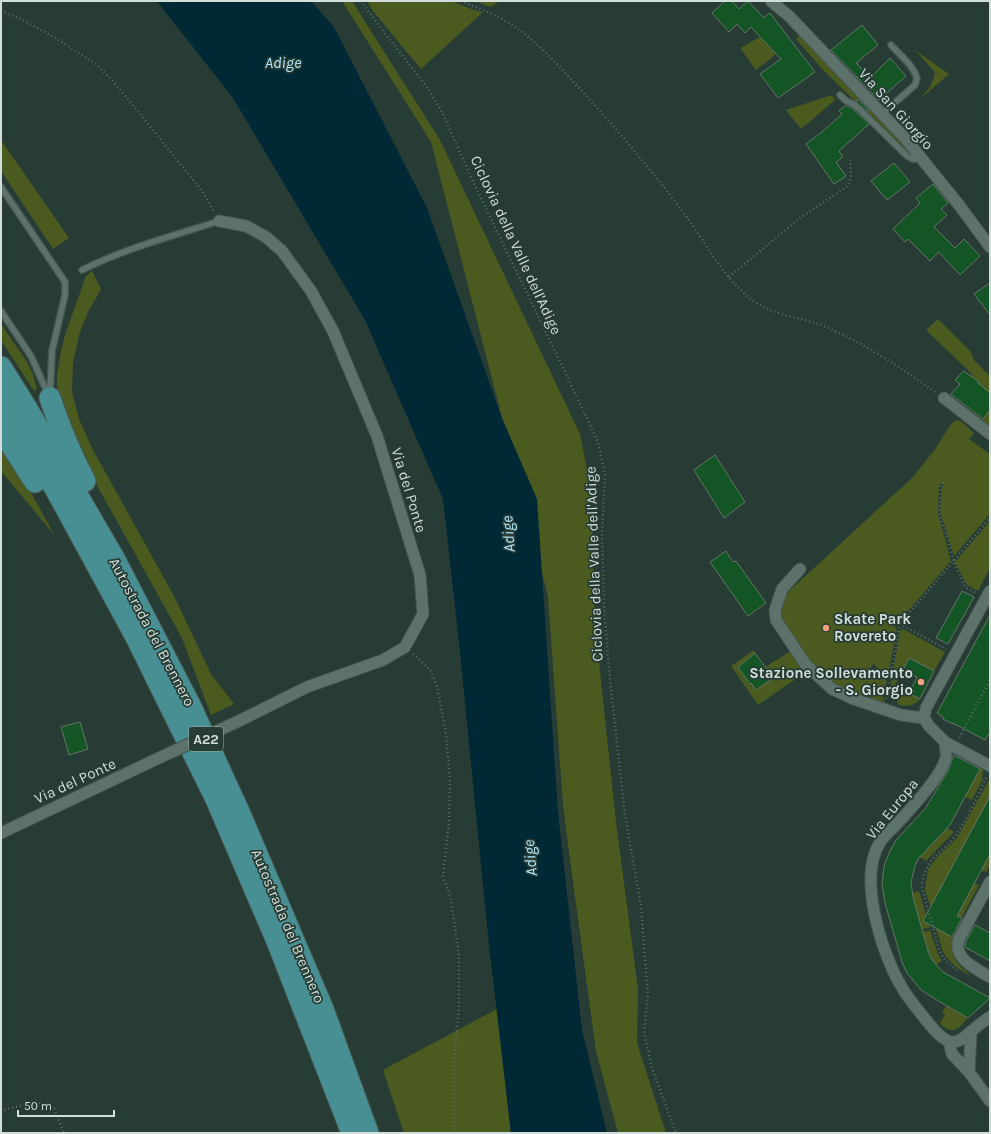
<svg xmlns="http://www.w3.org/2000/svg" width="991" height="1134" font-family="Karla,sans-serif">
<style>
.green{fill:#4b5b1f}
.water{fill:#002835}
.building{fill:#135525;stroke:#657567}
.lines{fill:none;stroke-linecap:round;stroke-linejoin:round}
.service-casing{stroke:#465752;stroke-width:8}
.minor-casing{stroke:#465752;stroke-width:13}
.motorway-casing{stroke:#465752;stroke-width:23}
.path{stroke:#5b6d67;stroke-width:2.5;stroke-dasharray:1 3;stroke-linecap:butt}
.service{stroke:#5c726b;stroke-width:5.5}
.minor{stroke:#5c726b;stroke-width:11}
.motorway{stroke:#478f92;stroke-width:21}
.minor-bridge-casing{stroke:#465752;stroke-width:13;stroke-linecap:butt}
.minor-bridge{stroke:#5c726b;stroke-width:11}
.poi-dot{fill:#f1a17c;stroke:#273c35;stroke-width:1.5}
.labels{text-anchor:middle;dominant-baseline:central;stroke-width:3.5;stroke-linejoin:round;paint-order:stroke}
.shield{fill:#273c35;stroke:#9fada8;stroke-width:1}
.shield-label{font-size:14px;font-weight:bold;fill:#d2deda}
.street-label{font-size:15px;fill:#d2deda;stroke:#273c35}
.poi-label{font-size:15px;font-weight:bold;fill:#d2deda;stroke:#273c35;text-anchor:start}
.water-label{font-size:16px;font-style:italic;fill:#b1e7fd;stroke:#273c35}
</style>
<rect width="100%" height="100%" fill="#273c35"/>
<path class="green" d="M 342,1 L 352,1 L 440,140 L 580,434 L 591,490 L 595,624 L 616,822 L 638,989 L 637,1043 L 666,1133 L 618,1133 L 596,1051 L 575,897 L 563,805 L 548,596 L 431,142 Z
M 367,1 L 451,1 L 474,10 L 483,12 L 421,69 L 373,11 Z
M 474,1 L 500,1 L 491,7 Z
M 801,34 L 912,152 L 905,150 L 823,70 L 796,39 Z
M 760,37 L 776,54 L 756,70 L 740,48 Z
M 915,50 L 949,74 L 919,100 L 930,87 L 935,74 L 933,70 Z
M 832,95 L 835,100 L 801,129 L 786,110 Z
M 1,140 L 69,238 L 53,249 L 1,171 Z
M 92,271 L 101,289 L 88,312 L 79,335 L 73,363 L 72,391 L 79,419 L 92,448 L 174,596 L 211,674 L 234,704 L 211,715 L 182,638 L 89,471 L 57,396 L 57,374 L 61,352 L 65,335 L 86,276 Z
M 938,319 L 971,352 L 974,360 L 990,376 L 990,393 L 978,383 L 979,382 L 971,376 L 972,374 L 926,330 Z
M 1,324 L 25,359 L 32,372 L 37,389 L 34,391 L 1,340 Z
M 990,410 L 990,428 L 981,422 Z
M 956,420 L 962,422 L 974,433 L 969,439 L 990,454 L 990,514 L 954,556 L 940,511 L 942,488 L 944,485 L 941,483 L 939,487 L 938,513 L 951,561 L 901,619 L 896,620 L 894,626 L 897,629 L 889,671 L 878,669 L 874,664 L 869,668 L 872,671 L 888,675 L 883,698 L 885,703 L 891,709 L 836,686 L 817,672 L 783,623 L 780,616 L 779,612 L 782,601 L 789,591 L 913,477 L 936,448 L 951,424 Z
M 1,443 L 15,464 L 55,536 L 1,471 Z
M 990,521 L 990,568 L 978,591 L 967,585 L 955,562 Z
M 903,629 L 945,652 L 934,671 L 909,658 L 888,699 L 900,631 Z
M 754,650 L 755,653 L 738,667 L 749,684 L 751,683 L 756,689 L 773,678 L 765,667 L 791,651 L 806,672 L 758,705 L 731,666 Z
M 902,689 L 920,699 C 914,706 907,707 899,705 L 897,702 Z
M 982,766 L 984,767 L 982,776 L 983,779 L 972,800 L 965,797 Z
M 989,780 L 990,780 L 990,797 L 933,902 L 936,911 L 932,913 L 925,889 L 928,869 L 938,856 L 957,838 Z
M 947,828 L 954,832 L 926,861 L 920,857 Z
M 990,854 L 990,865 L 986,872 L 981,870 Z
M 974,883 L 979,885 L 957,926 L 953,924 Z
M 919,891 L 930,928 L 922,929 L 912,893 Z
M 932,916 L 953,939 C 948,956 959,967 972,976 C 960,971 950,963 943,952 Z
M 930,930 L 938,954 L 942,961 L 935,965 L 928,951 L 923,932 Z
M 946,1006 L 968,1018 C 959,1028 952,1037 940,1023 L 945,1015 L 942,1013 Z
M 497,1009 L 511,1133 L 404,1133 L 383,1070 Z"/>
<path class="water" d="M 157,1 L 311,1 L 334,27 L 427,208 L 502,418 L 537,499 L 558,812 L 582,1030 L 607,1133 L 511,1133 L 489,945 L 460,652 L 443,499 L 365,320 L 233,98 Z"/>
<path class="building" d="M 725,1 L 732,1 L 739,9 L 748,1 L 764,18 L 770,13 L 815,72 L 778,98 L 760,74 L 781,59 L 751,27 L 745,33 L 737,24 L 729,32 L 712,13 Z
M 862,25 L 878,45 L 856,63 L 871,77 L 890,58 L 906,76 L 879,100 L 831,50 Z
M 858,99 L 869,110 L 867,111 L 856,101 Z
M 846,105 L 852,108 L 869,124 L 839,151 L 843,157 L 836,162 L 846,176 L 834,184 L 806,144 L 822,132 L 842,114 L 839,111 Z
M 894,163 L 910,182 L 887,200 L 871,181 Z
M 933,184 L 948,203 L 941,209 L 947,215 L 934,227 L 955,248 L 964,239 L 980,256 L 960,275 L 939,252 L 930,261 L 908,239 L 905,242 L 893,229 L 920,203 L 916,198 Z
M 990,283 L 990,315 L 974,294 Z
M 964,371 L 979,382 L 978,383 L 990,393 L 990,410 L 983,419 L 951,394 L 960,384 L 955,380 Z
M 715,455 L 745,502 L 724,518 L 694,470 Z
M 726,551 L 733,562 L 736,561 L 766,603 L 748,616 L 710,562 Z
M 962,591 L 974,597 L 948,644 L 936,638 Z
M 990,615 L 990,732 L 985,740 L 953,723 L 953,724 L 943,719 L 943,717 L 937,713 Z
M 755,653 L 773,678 L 756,690 L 751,683 L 750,684 L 738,667 Z
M 909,658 L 934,671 L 920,699 L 909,693 L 917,677 L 903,670 Z
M 80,722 L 88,749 L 69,755 L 61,727 Z
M 954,755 L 980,769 L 950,825 L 918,859 L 915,866 L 911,882 L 913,897 L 928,951 L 932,960 L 943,972 L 990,998 L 968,1018 L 940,1002 L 921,990 L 907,973 L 902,962 L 885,903 L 882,884 L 884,866 L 889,853 L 896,840 L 925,809 L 948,771 Z
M 990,796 L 990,854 L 957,916 L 962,918 L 952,937 L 923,921 Z
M 975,925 L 990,933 L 990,961 L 965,947 L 966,941 Z"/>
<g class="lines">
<g class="service-casing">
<path id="service" d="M 840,95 L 845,100 L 855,105 L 907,156 L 913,159 L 921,159
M 882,114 L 915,85 L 917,78 C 913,65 900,55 891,45
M 1,187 L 65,282 L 65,295 L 52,351 L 50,395
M 82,270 C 126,248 173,236 219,221
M 1,311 L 31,356 L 48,394"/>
</g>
<g class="minor-casing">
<path id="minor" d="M 771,1 L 790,17 L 905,138 L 959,205 L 990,247
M 219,221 L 246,226 L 266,237 L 282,251 L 311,291 L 333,331 L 377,436 L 420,575 L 423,614 L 405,647 L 383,660 L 307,687 L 241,720
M 944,398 L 990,434
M 800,569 L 782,589 L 775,610 L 776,620 L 806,665 L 832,689 L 851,698 L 901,715 L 924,718
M 990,591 L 926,708 L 924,718 L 929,726 L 945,742 C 945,747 947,753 946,757 C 945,764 940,771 937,776 C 925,794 910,809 896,825 C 891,830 885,835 881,841 C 857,875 881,952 901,986 C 908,998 917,1009 926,1020 C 958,1061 959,1036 990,1017
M 945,742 L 990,766
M 1,833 L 161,757
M 990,882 L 959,939 C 952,958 976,969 990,977
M 949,1042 L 952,1054 L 969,1072 L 990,1101
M 969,1072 L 971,1033"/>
</g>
<g class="motorway-casing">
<path id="motorway" d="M 1,367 L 26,407 L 114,558 L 190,705 L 240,814 L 323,1009 L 368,1133
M 1,398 L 56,490 L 136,637 L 216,799 L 277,941 L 352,1133
M 50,398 C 60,428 70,453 85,481
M 1,429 L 35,482"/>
</g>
<path class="path" d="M 361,1 L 383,31 L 427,87 L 442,112 L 475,186 L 567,376 L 598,442 L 605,475 L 602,532 L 604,607 L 610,680 L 625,815 L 641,906 L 648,995 L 644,1032 L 652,1068 L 676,1133
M 461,1 C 477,8 494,14 509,23 C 538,41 560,68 583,92 C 619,132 654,173 686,216 C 705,242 721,273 745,294 C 770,317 797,315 826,327 C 865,344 900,367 935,392
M 1,11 L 21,19 L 57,39 L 96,64 L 112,80 L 145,120 L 202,191 L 214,211
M 729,277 L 800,218 L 848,186 L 851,178 L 850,158
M 943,482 L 941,487 L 939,512 L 954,561 L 965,587 L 976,593
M 900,624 L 946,649
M 413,654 L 430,670 L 437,685 L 446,734 L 450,779 L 449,822 L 443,876 L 451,900 L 459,956 L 459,1007 L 454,1059 L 454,1133
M 870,667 L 875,670 L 891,673
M 886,699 L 900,624 L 990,518
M 959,738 L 990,680
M 957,970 L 945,960 L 939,950 L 922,887 C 924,856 944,854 958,832 C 969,815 978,795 987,776
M 1,1112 L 7,1109 L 37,1102 L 54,1108 L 64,1133"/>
<use href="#service" class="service"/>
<use href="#minor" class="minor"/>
<use href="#motorway" class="motorway"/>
<g class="minor-bridge-casing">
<path id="minor-bridge" d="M 161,757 L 241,720"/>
</g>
<use href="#minor-bridge" class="minor-bridge"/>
</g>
<g class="poi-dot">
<circle cx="826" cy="628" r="4"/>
<circle cx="921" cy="682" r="4"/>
</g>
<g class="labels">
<rect class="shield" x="189" y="727" width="34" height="24" rx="3"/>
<g class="shield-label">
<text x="206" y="739">A22</text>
</g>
<g class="street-label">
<text transform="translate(896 109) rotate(48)">Via San Giorgio</text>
<text transform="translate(516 245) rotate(65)">Ciclovia della Valle dell'Adige</text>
<text transform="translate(409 490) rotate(73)">Via del Ponte</text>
<text transform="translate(594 564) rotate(-92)">Ciclovia della Valle dell'Adige</text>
<text transform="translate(152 632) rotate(62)">Autostrada del Brennero</text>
<text transform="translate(75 781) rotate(-25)">Via del Ponte</text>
<text transform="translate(892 809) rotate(-51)">Via Europa</text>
<text transform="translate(288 926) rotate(67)">Autostrada del Brennero</text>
</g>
<g class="poi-label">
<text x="834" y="619">Skate Park<tspan x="834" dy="17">Rovereto</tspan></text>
<text x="913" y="673" text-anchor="end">Stazione Sollevamento<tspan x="913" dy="17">- S. Giorgio</tspan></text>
</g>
<g class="water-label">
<text x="283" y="62">Adige</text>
<text transform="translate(508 534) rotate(-94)">Adige</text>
<text transform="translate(530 858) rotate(-95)">Adige</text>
</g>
</g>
<rect width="991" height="1134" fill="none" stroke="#d2deda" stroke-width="4"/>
<path d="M18 1110v6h96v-6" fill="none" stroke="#d2deda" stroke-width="2"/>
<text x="24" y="1110" font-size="12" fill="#d2deda" stroke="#273c35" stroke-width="3" paint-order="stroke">50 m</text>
</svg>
